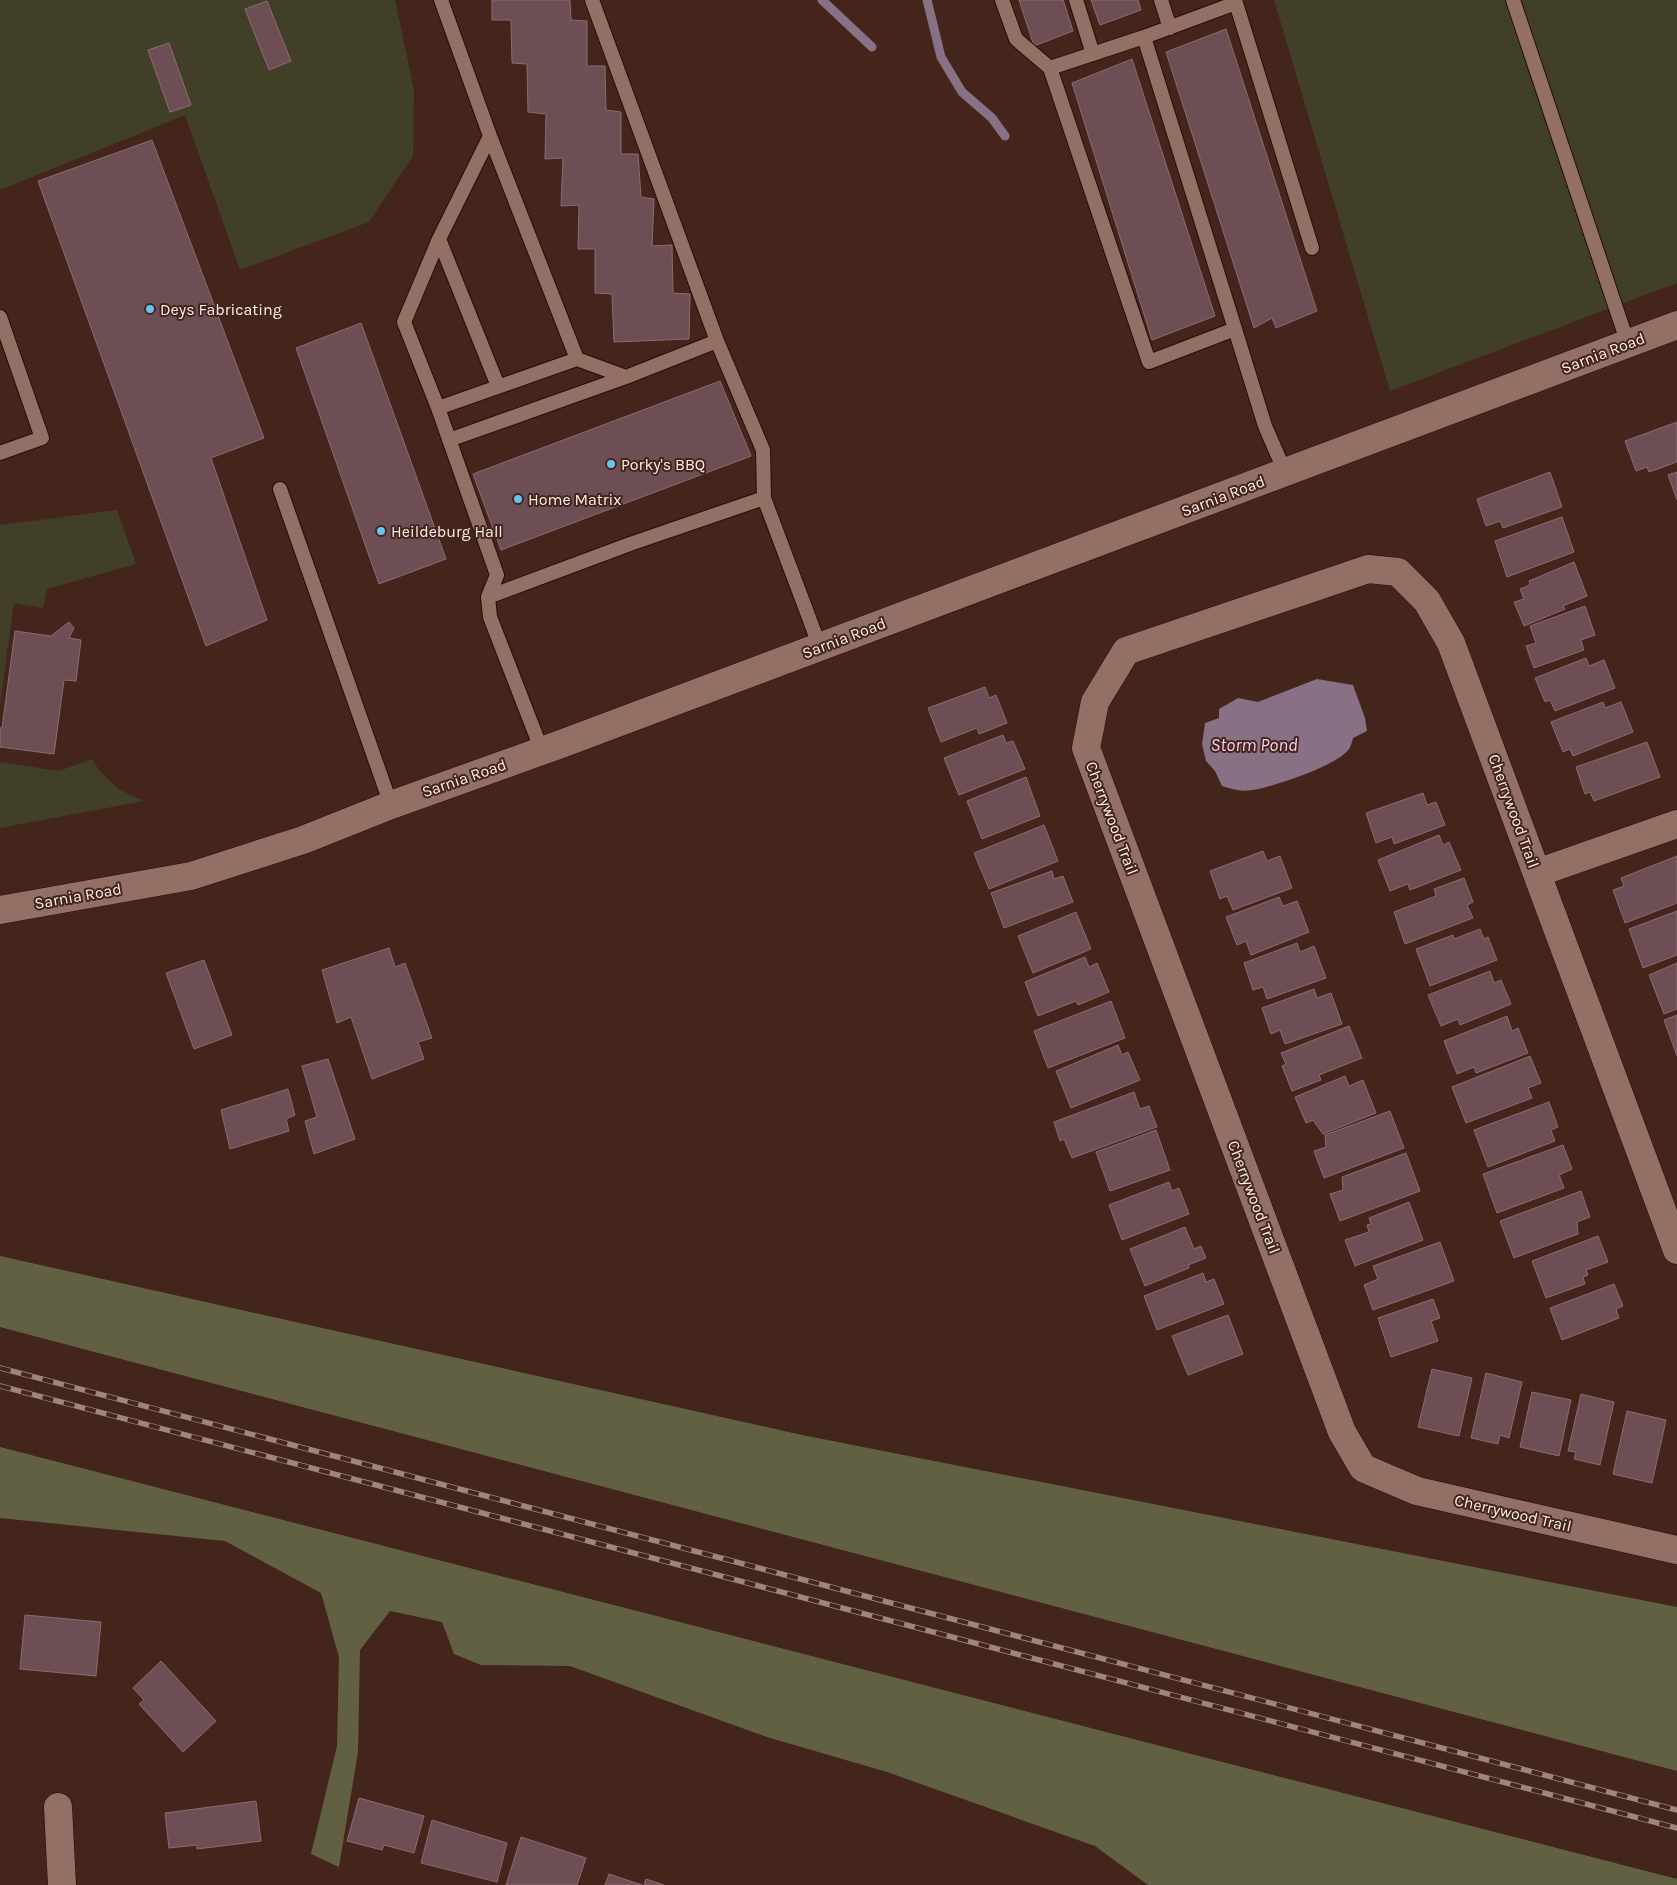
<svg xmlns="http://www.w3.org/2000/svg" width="1677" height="1885" font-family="Karla,sans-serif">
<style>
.green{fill:#413f28}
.forest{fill:#626043}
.water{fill:#887085}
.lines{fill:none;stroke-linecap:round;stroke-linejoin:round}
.stream{stroke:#887085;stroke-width:9}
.building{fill:#6d4e55;stroke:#8e6a72}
.service-casing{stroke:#280d06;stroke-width:16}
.minor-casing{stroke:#280d06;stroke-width:29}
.secondary-casing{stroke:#280d06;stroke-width:29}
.service{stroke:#937065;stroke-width:14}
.minor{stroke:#937065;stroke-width:28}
.secondary{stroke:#937065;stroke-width:28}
.rail-casing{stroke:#9d867e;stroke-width:5.5}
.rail{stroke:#43251c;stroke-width:4;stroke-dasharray:11;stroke-linecap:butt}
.poi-dot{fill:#66c4ef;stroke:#43251c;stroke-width:2}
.labels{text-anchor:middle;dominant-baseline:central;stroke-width:4;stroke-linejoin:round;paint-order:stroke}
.poi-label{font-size:16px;fill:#fdede8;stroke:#43251c;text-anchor:start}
.street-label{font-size:16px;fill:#fdede8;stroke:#43251c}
.water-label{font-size:18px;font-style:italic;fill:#fbcdf5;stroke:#43251c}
</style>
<rect width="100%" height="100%" fill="#43251c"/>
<path class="green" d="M 0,0 L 395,0 L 414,90 L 413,156 L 369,222 L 240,270 L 185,115 L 0,190 Z
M 1274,0 L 1677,0 L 1677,283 L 1390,391 Z
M 117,510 L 136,564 L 47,589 L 43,608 L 14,603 L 0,704 L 0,525 Z
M 92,759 L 99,770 L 118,789 L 144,801 L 0,828 L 0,762 L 59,771 Z"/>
<path class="forest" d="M 0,1256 L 802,1435 L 1677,1607 L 1677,1771 L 0,1327 Z
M 0,1447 L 1677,1879 L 1677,1885 L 1148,1885 L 1095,1846 L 887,1772 L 767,1737 L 570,1666 L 481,1665 L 454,1654 L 442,1622 L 390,1611 L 360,1650 L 358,1752 L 339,1867 L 311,1854 L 337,1746 L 339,1657 L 321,1593 L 225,1541 L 0,1518 Z"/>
<path class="water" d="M 1317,679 L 1353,685 L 1365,718 L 1367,731 L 1353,738 C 1352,742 1351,746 1349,749 C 1337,766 1273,787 1252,790 C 1241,792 1232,789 1222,786 L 1215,771 L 1206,761 L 1202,744 L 1205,723 L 1219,718 L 1219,709 L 1238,698 L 1258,702 Z"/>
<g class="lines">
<path class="stream" d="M 822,0 L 872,47
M 927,0 L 941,57 L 962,92 L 992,118 L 1005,136"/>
</g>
<path class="building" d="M 492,0 L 570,0 L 571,20 L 587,21 L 587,66 L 605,66 L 606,110 L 621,112 L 621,154 L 638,154 L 641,197 L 654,199 L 652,246 L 672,245 L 673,293 L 690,294 L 689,339 L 614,342 L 612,294 L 595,293 L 595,249 L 578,249 L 579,205 L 561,206 L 563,158 L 545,159 L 546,114 L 528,112 L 527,64 L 512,63 L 511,20 L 492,20 Z
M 1019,0 L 1063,0 L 1073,31 L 1034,46 Z
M 1091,0 L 1138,0 L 1141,10 L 1100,25 Z
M 267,1 L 291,61 L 269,70 L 245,9 Z
M 1226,29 L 1317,311 L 1276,328 L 1272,318 L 1254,328 L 1166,52 Z
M 169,43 L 191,105 L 170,112 L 148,50 Z
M 1132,59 L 1215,316 L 1152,340 L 1072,83 Z
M 152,140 L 264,438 L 211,458 L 267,620 L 206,646 L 38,181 Z
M 361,323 L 446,559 L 379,584 L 296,348 Z
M 720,381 L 751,456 L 501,550 L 473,474 Z
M 1677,422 L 1677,462 L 1649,472 L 1647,467 L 1636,471 L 1625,441 Z
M 1550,472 L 1562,507 L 1503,528 L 1500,521 L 1486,526 L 1477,499 Z
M 1677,472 L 1677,500 L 1668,475 Z
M 1562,517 L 1574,552 L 1507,577 L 1495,541 Z
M 1574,562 L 1587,596 L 1563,606 L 1565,609 L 1524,626 L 1514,602 L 1524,599 L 1520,589 L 1530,585 L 1529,581 Z
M 1585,606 L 1595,635 L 1581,640 L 1584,650 L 1534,668 L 1526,646 L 1536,643 L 1530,626 Z
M 69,622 L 74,628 L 69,638 L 81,640 L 76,681 L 64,680 L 54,754 L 0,747 L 0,728 L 2,728 L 15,631 L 51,636 Z
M 1586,658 L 1589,666 L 1604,660 L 1615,688 L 1555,711 L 1550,700 L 1545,702 L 1535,678 Z
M 985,687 L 989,698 L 996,695 L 1007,723 L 979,734 L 977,728 L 941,742 L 928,708 Z
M 1603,702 L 1605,708 L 1621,702 L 1633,732 L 1573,756 L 1570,749 L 1563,752 L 1551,722 Z
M 1003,735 L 1006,743 L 1013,741 L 1025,769 L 959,795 L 944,758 Z
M 1647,742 L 1660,777 L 1594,801 L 1590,792 L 1585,794 L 1576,767 Z
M 1026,777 L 1040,816 L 982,839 L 967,801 Z
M 1423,793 L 1427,805 L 1436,802 L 1445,825 L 1394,844 L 1392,837 L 1376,843 L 1366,813 Z
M 1044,825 L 1058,861 L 989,889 L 974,853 Z
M 1439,835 L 1443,845 L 1449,842 L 1461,870 L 1410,890 L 1408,884 L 1390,891 L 1378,860 Z
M 1263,851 L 1267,861 L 1280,856 L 1292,888 L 1233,910 L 1227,896 L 1220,899 L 1210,871 Z
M 1677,856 L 1677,903 L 1625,923 L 1613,890 L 1624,886 L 1621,878 Z
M 1052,871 L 1054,879 L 1063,876 L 1073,902 L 1004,928 L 991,893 Z
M 1464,878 L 1473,902 L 1467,905 L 1473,918 L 1405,944 L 1394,912 L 1436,896 L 1434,889 Z
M 1279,897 L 1283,906 L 1297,901 L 1309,932 L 1251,955 L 1246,941 L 1237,945 L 1226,917 Z
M 1677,911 L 1677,955 L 1643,968 L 1629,929 Z
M 1076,912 L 1091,949 L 1033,973 L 1018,936 Z
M 1480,929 L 1484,939 L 1488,937 L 1497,960 L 1430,986 L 1416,949 L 1453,935 L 1454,939 Z
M 1297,943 L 1300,952 L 1314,946 L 1326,978 L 1267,999 L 1263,987 L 1253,990 L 1244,963 Z
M 389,948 L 395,967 L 405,963 L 432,1038 L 418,1042 L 424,1059 L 372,1079 L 351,1017 L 337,1023 L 322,970 Z
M 1085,957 L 1089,967 L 1097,963 L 1109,992 L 1078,1005 L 1076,1001 L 1038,1016 L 1025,982 Z
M 204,960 L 232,1035 L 194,1049 L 166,973 Z
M 1677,963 L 1677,1009 L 1664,1014 L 1649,975 Z
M 1490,971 L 1494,983 L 1501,980 L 1511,1004 L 1460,1025 L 1458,1019 L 1441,1026 L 1428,995 Z
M 1314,989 L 1317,998 L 1331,993 L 1342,1024 L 1285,1044 L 1280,1030 L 1271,1034 L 1262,1008 Z
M 1111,1001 L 1125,1038 L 1048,1068 L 1034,1031 Z
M 1677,1015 L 1677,1056 L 1664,1020 Z
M 1507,1016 L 1512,1031 L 1518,1028 L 1528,1053 L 1476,1073 L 1474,1067 L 1457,1074 L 1444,1041 Z
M 1349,1026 L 1362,1058 L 1319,1075 L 1321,1080 L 1292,1091 L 1282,1066 L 1286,1064 L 1281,1053 Z
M 1118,1045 L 1122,1055 L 1128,1052 L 1140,1080 L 1071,1108 L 1056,1071 Z
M 1530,1056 L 1541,1083 L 1528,1088 L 1532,1098 L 1466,1123 L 1452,1087 Z
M 328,1059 L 355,1139 L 314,1154 L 305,1121 L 317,1117 L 302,1066 Z
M 1345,1076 L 1349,1086 L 1363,1080 L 1376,1113 L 1323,1134 L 1313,1120 L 1306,1123 L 1295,1097 Z
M 288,1089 L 295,1115 L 286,1119 L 289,1131 L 230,1149 L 221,1110 Z
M 1134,1092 L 1140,1109 L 1149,1106 L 1157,1127 L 1072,1158 L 1064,1139 L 1060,1141 L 1054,1122 Z
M 1549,1102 L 1558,1127 L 1551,1130 L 1555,1141 L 1488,1167 L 1474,1130 Z
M 1390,1111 L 1404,1148 L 1324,1178 L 1314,1151 L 1326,1147 L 1325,1135 Z
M 1156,1130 L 1170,1170 L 1110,1191 L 1096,1152 Z
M 1563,1145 L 1572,1169 L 1559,1175 L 1564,1188 L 1497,1213 L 1483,1174 Z
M 1406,1153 L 1420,1191 L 1340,1221 L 1330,1194 L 1343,1190 L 1342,1177 Z
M 1169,1182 L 1172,1191 L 1179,1188 L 1189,1214 L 1122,1240 L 1109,1205 Z
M 1581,1191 L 1590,1217 L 1577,1222 L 1578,1234 L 1514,1258 L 1500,1221 Z
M 1409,1202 L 1423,1240 L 1355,1266 L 1345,1240 L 1369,1232 L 1367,1225 L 1371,1224 L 1369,1218 Z
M 1185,1227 L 1194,1249 L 1201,1246 L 1206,1258 L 1188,1265 L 1189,1268 L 1145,1286 L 1130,1249 Z
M 1598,1236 L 1608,1262 L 1586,1270 L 1588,1275 L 1583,1277 L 1585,1284 L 1546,1298 L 1532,1261 Z
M 1440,1242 L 1454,1281 L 1373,1310 L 1364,1285 L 1378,1279 L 1373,1266 Z
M 1203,1273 L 1206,1282 L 1214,1279 L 1224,1304 L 1157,1330 L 1144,1296 Z
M 1614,1284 L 1623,1306 L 1616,1309 L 1619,1318 L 1562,1340 L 1550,1308 Z
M 1433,1299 L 1440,1318 L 1431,1321 L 1438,1341 L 1391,1357 L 1378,1318 Z
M 1228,1315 L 1243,1354 L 1188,1375 L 1172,1336 Z
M 1432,1369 L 1472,1378 L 1459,1436 L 1418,1427 Z
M 1486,1373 L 1522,1382 L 1509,1438 L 1500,1435 L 1498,1444 L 1471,1438 Z
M 1532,1392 L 1571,1400 L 1559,1456 L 1520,1447 Z
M 1581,1394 L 1614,1402 L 1600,1465 L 1574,1459 L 1576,1452 L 1568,1451 Z
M 1627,1411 L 1666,1420 L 1652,1483 L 1613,1474 Z
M 25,1615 L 101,1622 L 96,1676 L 20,1669 Z
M 161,1661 L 216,1721 L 183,1752 L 139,1704 L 144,1700 L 133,1688 Z
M 359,1798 L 424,1816 L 414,1853 L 384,1845 L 382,1850 L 347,1841 Z
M 256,1801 L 261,1841 L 197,1849 L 197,1845 L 169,1848 L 165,1813 Z
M 432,1820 L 507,1843 L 497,1882 L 421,1863 Z
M 521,1837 L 586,1858 L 577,1885 L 506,1885 Z
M 609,1874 L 642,1885 L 605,1885 Z
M 646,1879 L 664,1885 L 644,1885 Z"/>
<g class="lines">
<g class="service-casing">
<path id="service" d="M 441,0 L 490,136 L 439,239 L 404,322 L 438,408 L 497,575 L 488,597 L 490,617 L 542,751
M 592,0 L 717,341
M 1002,0 L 1016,39 L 1050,68
M 1076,0 L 1093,54
M 1161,0 L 1170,28
M 1513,0 L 1628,344
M 1144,37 L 1235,329
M 439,239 L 498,386
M 0,317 L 42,438 L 0,453
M 577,359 L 626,377
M 438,408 L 577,359 L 490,136
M 449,440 L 626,377 L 717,341 L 763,450 L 764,498
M 1285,472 L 1265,426 L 1235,329 L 1149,362 L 1050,68 L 1144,37 L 1236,3 L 1312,248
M 280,489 L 391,805
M 488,597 L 630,544 L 764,498 L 820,647"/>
</g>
<g class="minor-casing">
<path id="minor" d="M 1537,873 L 1677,824
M 1677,1250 L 1451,643 L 1427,601 L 1398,572 L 1368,569 L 1126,651 L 1095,702 L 1086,748 L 1342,1432 L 1363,1468 L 1417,1491 L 1677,1550
M 58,1807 L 62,1885"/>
</g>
<g class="secondary-casing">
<path id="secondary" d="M 0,910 L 191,876 L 303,840 L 391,805 L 561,744 L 1677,325"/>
</g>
<use href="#service" class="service"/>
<use href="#minor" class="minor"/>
<use href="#secondary" class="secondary"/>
<g class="rail-casing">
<path id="rail" d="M 0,1368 L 1677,1810
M 0,1386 L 1677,1828"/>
</g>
<use href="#rail" class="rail"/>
</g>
<g class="poi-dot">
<circle cx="150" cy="309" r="5"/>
<circle cx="611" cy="464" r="5"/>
<circle cx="518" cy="499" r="5"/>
<circle cx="381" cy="531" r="5"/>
</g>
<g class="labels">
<g class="poi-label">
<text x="160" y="309">Deys Fabricating</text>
<text x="621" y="464">Porky's BBQ</text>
<text x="528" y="499">Home Matrix</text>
<text x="391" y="531">Heildeburg Hall</text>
</g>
<g class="street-label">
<text transform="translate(1603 353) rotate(-21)">Sarnia Road</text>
<text transform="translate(1223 496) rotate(-21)">Sarnia Road</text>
<text transform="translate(844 638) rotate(-21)">Sarnia Road</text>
<text transform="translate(464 778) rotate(-19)">Sarnia Road</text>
<text transform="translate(1514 811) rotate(70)">Cherrywood Trail</text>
<text transform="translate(1112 818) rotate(69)">Cherrywood Trail</text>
<text transform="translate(78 896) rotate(-10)">Sarnia Road</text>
<text transform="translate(1254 1197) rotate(69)">Cherrywood Trail</text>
<text transform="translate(1513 1513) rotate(13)">Cherrywood Trail</text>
</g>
<g class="water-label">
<text x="1254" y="745">Storm Pond</text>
</g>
</g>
</svg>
